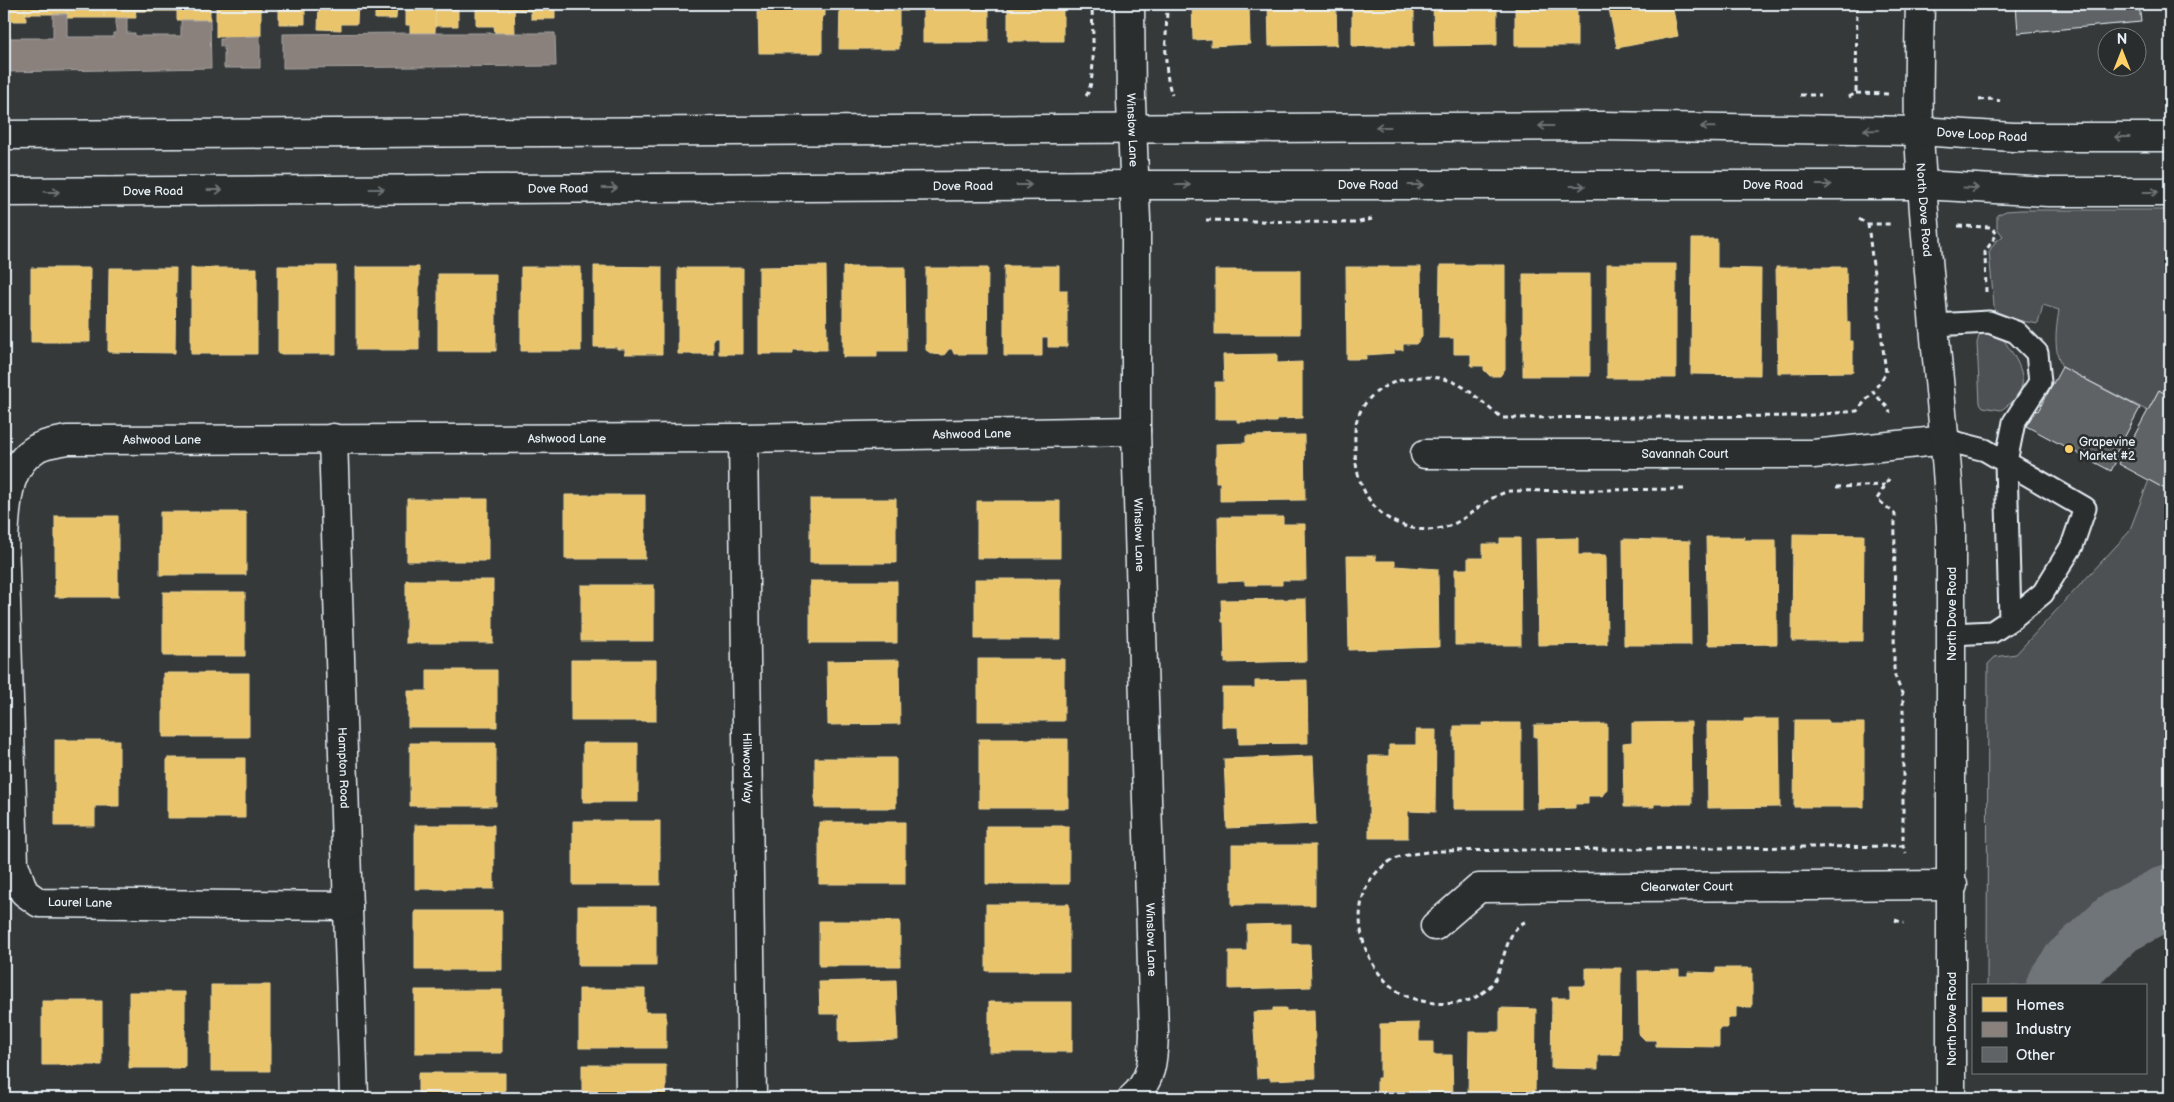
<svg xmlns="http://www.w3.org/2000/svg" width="2174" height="1102" font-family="'Balsamiq Sans',sans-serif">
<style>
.green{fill:#4d5152;stroke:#9aa1a5}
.homes{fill:#e9c46a;stroke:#e9d295}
.industry{fill:#8a817c;stroke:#a6a3a1}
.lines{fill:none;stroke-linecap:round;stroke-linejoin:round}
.river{stroke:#707579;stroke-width:64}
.building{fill:#5f6365;stroke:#e8f1f8}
.service-casing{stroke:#e8f1f8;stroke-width:25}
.minor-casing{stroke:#e8f1f8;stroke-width:31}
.tertiary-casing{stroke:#e8f1f8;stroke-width:31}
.secondary-casing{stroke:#e8f1f8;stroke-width:31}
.path{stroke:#e8f1f8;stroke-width:3;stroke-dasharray:5 4;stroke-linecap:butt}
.service{stroke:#2a2d2e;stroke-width:21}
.minor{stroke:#2a2d2e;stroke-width:28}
.tertiary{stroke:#2a2d2e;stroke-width:28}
.secondary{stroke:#2a2d2e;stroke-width:28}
.oneway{stroke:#6c7275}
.poi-dot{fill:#ffd166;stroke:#2a2d2e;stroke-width:2}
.labels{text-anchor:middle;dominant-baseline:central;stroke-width:5;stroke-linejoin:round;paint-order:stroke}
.street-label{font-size:12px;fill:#e8f1f8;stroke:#2a2d2e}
.poi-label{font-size:12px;fill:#e8f1f8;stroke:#2a2d2e;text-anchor:start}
</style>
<rect width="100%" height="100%" fill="#35393a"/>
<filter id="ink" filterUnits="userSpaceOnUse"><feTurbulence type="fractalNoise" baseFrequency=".02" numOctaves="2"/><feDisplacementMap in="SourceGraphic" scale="10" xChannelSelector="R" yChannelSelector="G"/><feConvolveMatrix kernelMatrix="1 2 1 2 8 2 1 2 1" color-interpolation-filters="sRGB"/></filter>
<g filter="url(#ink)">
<path class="green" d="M 2020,210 L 2170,210 L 2170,397 L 2159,390 L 2148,411 L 2062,367 C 2053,348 2056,330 2059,310 L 2043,305 L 2038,324 L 1995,316 L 1989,252 L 1995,242 L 2003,236 L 1997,228 L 1997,215 L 2006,211 Z
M 1984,332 L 1997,332 C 2004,339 2006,344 2011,351 C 2027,376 2028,393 2001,410 L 1983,407 L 1980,403 L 1977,343 L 1979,336 Z
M 2149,480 L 2167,490 L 2170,484 L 2170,896 L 2118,923 L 2072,966 L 2058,986 L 1987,986 L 1988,664 L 1995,657 L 2016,654 L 2129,532 Z"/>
<path class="homes" d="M 4,4 L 25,4 L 26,21 L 4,21 Z
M 25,4 L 67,4 L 67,14 L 25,14 Z
M 67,4 L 104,4 L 104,18 L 67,18 Z
M 104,4 L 135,4 L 136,18 L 104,18 Z
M 135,4 L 177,4 L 177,11 L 135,11 Z
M 177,4 L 210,4 L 210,20 L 177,20 Z
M 216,4 L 261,4 L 261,36 L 216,37 Z
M 279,4 L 305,4 L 305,24 L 279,24 Z
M 319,4 L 358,4 L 357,24 L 341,24 L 341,30 L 318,29 Z
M 375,4 L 397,4 L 396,19 L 375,19 Z
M 397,4 L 436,4 L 435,33 L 410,33 L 410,25 L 406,25 L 406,9 L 397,9 Z
M 436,4 L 476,4 L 476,5 L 458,4 L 458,26 L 435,26 Z
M 476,4 L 514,4 L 515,33 L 495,33 L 494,26 L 476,26 Z
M 514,4 L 555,4 L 555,19 L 531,19 L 531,11 L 514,10 Z
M 778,4 L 825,4 L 825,16 L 822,16 L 822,53 L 759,53 L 758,11 L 778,11 Z
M 840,4 L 907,4 L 907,11 L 899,11 L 899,49 L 839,49 Z
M 923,4 L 989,4 L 989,42 L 923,42 Z
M 1008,4 L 1063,4 L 1063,41 L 1008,41 Z
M 1192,4 L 1249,4 L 1250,44 L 1211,46 L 1211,39 L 1193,40 Z
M 1268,4 L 1336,4 L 1337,45 L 1269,46 Z
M 1352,4 L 1414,4 L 1414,46 L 1352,46 Z
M 1433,4 L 1497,4 L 1497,45 L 1434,46 Z
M 1515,4 L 1577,4 L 1577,46 L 1515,46 Z
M 1608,4 L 1672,4 L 1678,36 L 1617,48 Z
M 1692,239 L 1717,239 L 1717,268 L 1761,269 L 1760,375 L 1691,374 Z
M 1607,264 L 1676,264 L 1676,378 L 1607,378 Z
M 1440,265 L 1505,265 L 1505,369 L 1500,376 L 1490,376 L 1484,370 L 1484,366 L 1471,366 L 1471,354 L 1454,354 L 1454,338 L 1439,338 Z
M 278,266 L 336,266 L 336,354 L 278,354 Z
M 594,266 L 662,267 L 662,354 L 625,354 L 625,349 L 617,349 L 617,347 L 594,347 Z
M 826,266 L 827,350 L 793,350 L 793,354 L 759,354 L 759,267 Z
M 1004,266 L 1059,266 L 1059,290 L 1067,290 L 1067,347 L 1048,347 L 1048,337 L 1042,337 L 1042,356 L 1004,356 Z
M 356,267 L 419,267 L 419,350 L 356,350 Z
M 521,267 L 581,267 L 581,351 L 521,351 Z
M 843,267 L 905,267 L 906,351 L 877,351 L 877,357 L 843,357 Z
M 1346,267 L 1421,267 L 1422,337 L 1416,344 L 1403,344 L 1403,350 L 1394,350 L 1394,353 L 1366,355 L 1366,359 L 1347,359 Z
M 1776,267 L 1846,267 L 1847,322 L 1850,323 L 1850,341 L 1853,341 L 1853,372 L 1778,373 Z
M 31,268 L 90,268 L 90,342 L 31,342 Z
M 109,268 L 176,268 L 175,353 L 108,352 Z
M 191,268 L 257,268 L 257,354 L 191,354 Z
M 678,268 L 743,268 L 743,354 L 719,354 L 719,338 L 713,338 L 713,354 L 678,354 Z
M 926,268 L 988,268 L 987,354 L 954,354 L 952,349 L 949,349 L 944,355 L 932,354 L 926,350 Z
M 1215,270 L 1300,270 L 1300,334 L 1215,334 Z
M 438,274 L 496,274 L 496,351 L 438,351 Z
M 1523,274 L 1590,274 L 1590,376 L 1523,376 Z
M 1277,354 L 1277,363 L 1302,362 L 1302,418 L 1277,419 L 1277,422 L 1237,422 L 1237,419 L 1215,419 L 1215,382 L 1224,382 L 1223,355 Z
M 1304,435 L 1305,500 L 1220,501 L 1220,482 L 1216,482 L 1216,444 L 1246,443 L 1246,436 Z
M 565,495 L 645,495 L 645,559 L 565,559 Z
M 407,499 L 488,499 L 488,561 L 407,561 Z
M 810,499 L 896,499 L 896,563 L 810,563 Z
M 977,501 L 1060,501 L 1060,558 L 977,558 Z
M 160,512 L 246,512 L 246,575 L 160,575 Z
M 55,516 L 118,516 L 118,597 L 55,597 Z
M 1218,517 L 1283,517 L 1283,524 L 1305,524 L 1306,580 L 1282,580 L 1282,585 L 1245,585 L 1245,581 L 1219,582 Z
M 1793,534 L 1864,535 L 1863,641 L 1792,641 Z
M 1706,537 L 1744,537 L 1744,540 L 1776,540 L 1777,644 L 1708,645 Z
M 1500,538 L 1520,538 L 1521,645 L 1455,645 L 1455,569 L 1468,569 L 1468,558 L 1483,558 L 1483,544 L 1500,544 Z
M 1578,538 L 1578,555 L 1606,555 L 1607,644 L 1538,645 L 1536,539 Z
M 1623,539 L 1690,541 L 1691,645 L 1624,645 Z
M 1347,556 L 1376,556 L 1376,561 L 1395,561 L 1395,566 L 1438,569 L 1439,647 L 1349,650 Z
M 975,579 L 1061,579 L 1061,639 L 975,639 Z
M 406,580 L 493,580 L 493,643 L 406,643 Z
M 810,581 L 897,581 L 897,643 L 810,643 Z
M 581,585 L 654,585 L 654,641 L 581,641 Z
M 163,592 L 245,592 L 245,656 L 163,656 Z
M 1306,599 L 1307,661 L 1225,663 L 1224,622 L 1222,622 L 1221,600 Z
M 978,659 L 1064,659 L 1064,721 L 978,721 Z
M 571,660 L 656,660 L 656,721 L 571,721 Z
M 899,660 L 900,724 L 828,725 L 827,661 Z
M 427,670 L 497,670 L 497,727 L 408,727 L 408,691 L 427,691 Z
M 163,673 L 249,673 L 249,737 L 163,737 Z
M 1307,680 L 1308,743 L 1239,744 L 1238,727 L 1222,727 L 1222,688 L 1255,688 L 1255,681 Z
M 1744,719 L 1779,719 L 1780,807 L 1708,808 L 1707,722 L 1744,722 Z
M 1795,720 L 1828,720 L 1828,723 L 1864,723 L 1864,807 L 1794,807 Z
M 1691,722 L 1692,804 L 1654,804 L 1654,807 L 1624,807 L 1623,743 L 1632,742 L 1632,723 Z
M 1483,723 L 1521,723 L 1521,809 L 1454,809 L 1454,726 L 1483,726 Z
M 1607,724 L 1607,789 L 1602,796 L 1588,796 L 1588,804 L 1575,804 L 1575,808 L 1538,809 L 1537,737 L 1534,737 L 1534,725 Z
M 1416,730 L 1436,730 L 1435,812 L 1408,811 L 1408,838 L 1369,838 L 1369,756 L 1389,756 L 1389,745 L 1416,745 Z
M 979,739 L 1068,739 L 1068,808 L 979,808 Z
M 55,740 L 119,740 L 119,806 L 95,806 L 95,826 L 55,826 Z
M 410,743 L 496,743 L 496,806 L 410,806 Z
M 583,743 L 638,743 L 638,802 L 583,802 Z
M 1313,756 L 1316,824 L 1227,828 L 1224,759 Z
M 167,758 L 245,758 L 245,818 L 167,818 Z
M 815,758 L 896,758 L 896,808 L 815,808 Z
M 573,821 L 660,821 L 660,885 L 573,885 Z
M 819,822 L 905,822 L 905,884 L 819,884 Z
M 415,825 L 494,825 L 494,889 L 415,889 Z
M 986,826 L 1069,826 L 1069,884 L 986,884 Z
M 1232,845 L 1315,845 L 1315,905 L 1232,905 Z
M 986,904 L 1069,904 L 1069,971 L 986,971 Z
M 578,906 L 656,906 L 656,966 L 578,966 Z
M 415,911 L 502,911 L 502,970 L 415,970 Z
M 819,921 L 900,921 L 900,966 L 819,966 Z
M 1291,924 L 1291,944 L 1310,944 L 1311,987 L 1229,989 L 1229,951 L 1247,951 L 1247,925 Z
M 1586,968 L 1621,968 L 1620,1055 L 1598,1055 L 1598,1069 L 1551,1068 L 1552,998 L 1570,998 L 1570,986 L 1586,986 Z
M 1716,968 L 1752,968 L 1752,1007 L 1736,1007 L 1736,1018 L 1727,1018 L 1727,1028 L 1719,1028 L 1719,1047 L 1656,1046 L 1656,1040 L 1645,1040 L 1639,1034 L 1638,971 L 1679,970 L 1679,976 L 1688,976 L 1688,972 L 1716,973 Z
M 896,980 L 898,1040 L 839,1042 L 839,1014 L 820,1014 L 819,982 Z
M 211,985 L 270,985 L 270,1071 L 211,1071 Z
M 579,989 L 645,989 L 645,1012 L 666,1012 L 666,1048 L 579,1048 Z
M 415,990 L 502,990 L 502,1053 L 415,1053 Z
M 129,992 L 185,992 L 185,1068 L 129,1068 Z
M 4,999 L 9,1001 L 4,1015 Z
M 42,1001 L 102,1001 L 102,1065 L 42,1065 Z
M 989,1002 L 1072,1002 L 1072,1052 L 989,1052 Z
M 1273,1008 L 1286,1008 L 1286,1011 L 1314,1010 L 1316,1078 L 1270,1080 L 1270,1077 L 1257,1078 L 1253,1012 L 1273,1011 Z
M 1500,1008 L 1536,1009 L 1535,1098 L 1468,1098 L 1469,1032 L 1500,1032 Z
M 1419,1023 L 1419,1042 L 1433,1042 L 1433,1055 L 1452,1055 L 1453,1098 L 1377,1098 L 1377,1078 L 1380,1078 L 1380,1024 Z
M 582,1065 L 666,1065 L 666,1098 L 582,1098 Z
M 418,1073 L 505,1073 L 505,1098 L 418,1098 Z"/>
<path class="industry" d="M 53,14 L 67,14 L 67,37 L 113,37 L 113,33 L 116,33 L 116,18 L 127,18 L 127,33 L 135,33 L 135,36 L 181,36 L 181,20 L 210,20 L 211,68 L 4,72 L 4,38 L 53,38 Z
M 410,33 L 555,33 L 556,66 L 283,68 L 283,34 Z
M 260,36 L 260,68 L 224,68 L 224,46 L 220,46 L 220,39 L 224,39 L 224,37 Z"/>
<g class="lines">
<path class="river" d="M 2058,986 L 2072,966 L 2118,923 L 2170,896"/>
</g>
<path class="building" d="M 2016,4 L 2139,4 L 2141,22 L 2018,33 Z
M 2062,367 L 2140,408 L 2115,455 L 2118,457 L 2111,471 L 2026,426 L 2035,410 L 2038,411 Z
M 2159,390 L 2170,397 L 2170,484 L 2167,490 L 2119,464 Z"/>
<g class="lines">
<g class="service-casing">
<path id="service" d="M 1935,325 L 1989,322 L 2016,332 L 2037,353 L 2040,382 L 2014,422 L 2006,462 L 2010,620
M 1946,440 L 1985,450 L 2085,508 L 2072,546 L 2043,593 L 2010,620 L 1992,632 L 1952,634"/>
</g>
<g class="minor-casing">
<g id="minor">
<path id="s1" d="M 1130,4 L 1131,101 L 1136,220 L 1136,431 L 1154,1034 C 1153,1060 1152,1081 1132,1098"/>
<path id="s2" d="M 333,438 L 354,1098"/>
<path id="s3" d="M 743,438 L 752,1098"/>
<path id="s4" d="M 1425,454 L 1813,454 L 1946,440"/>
<path id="s5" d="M 348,906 L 39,903 L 24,892 L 14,864 L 4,536 C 7,505 5,467 37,448 C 45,443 58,442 67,440 L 743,438 L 1136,431"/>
<path id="s6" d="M 1435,926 L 1479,888 L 1953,885"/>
</g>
</g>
<g class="tertiary-casing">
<g id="tertiary">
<path id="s7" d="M 1920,4 C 1919,47 1918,90 1919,133 C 1925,264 1943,395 1951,526 L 1951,1098"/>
</g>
</g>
<g class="secondary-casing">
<g id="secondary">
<path id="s8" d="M 4,135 L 1601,126 L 1919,131 L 2013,137 L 2170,137"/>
<path id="s9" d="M 4,192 L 1135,185 L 1922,185 L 2048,192 L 2170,192"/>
</g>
</g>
<path class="path" d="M 1167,4 C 1167,33 1162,67 1172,95
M 1856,93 L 1888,94
M 1800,95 L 1821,95
M 1086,96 C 1097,82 1092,24 1092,4
M 1849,97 L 1856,93 L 1857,4
M 1979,100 L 1991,99 L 2000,101
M 1859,219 L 1868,224 L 1892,224
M 1206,220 L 1355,223 L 1372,219
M 1868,224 L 1886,373 L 1873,392 L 1889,409 L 1890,413
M 1958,226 L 1991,227 L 1997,234 L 1985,252 L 1986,292
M 1889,479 L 1877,499 L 1895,514 L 1894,668 L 1895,676 L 1903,696 L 1903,846 L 1906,853
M 1836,487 L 1885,485
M 1684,489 L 1510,491 C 1474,500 1463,535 1418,529 C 1375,523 1355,488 1355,448 C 1355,438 1354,426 1358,417 C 1371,381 1417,370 1451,381 C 1471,388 1485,407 1503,418 L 1801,416 L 1857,411 L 1873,392
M 1895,920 L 1904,923
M 1525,922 C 1506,929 1504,965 1494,981 C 1488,990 1478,997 1467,1001 C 1458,1004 1443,1004 1434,1003 C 1419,1001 1403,997 1392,987 C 1357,958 1345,894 1386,864 C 1399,854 1420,853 1437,851 L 1903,846"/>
<use href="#service" class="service"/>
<use href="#minor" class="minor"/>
<use href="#tertiary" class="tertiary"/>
<use href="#secondary" class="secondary"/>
</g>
<defs><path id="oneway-shaft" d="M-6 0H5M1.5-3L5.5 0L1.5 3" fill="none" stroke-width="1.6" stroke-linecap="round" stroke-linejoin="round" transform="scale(1.25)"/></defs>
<g class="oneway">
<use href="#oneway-shaft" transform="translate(1546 126) rotate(180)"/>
<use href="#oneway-shaft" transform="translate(1383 127) rotate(180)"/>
<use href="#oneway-shaft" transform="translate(1708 127) rotate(-179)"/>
<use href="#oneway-shaft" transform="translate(1871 130) rotate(-179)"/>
<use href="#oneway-shaft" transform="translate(2122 137) rotate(180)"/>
<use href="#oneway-shaft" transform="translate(1024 185)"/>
<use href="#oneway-shaft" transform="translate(1183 185)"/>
<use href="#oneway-shaft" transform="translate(1416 185)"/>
<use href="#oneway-shaft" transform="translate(1824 185)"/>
<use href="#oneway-shaft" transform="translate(1578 186)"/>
<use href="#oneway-shaft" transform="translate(610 188)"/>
<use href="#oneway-shaft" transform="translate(1971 188) rotate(3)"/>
<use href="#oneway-shaft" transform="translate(377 189)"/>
<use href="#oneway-shaft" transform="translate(215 190)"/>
<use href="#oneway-shaft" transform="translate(52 192)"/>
<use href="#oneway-shaft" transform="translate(2151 192)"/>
</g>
</g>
<circle class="poi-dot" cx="2069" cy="449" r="5"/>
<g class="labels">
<g class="street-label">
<text stroke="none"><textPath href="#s1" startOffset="126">Winslow Lane</textPath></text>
<text stroke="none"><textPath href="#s8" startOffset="1978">Dove Loop Road</textPath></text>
<text stroke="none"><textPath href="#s9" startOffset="1364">Dove Road</textPath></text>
<text stroke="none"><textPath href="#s9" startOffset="959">Dove Road</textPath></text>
<text stroke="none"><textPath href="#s9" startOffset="1769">Dove Road</textPath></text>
<text stroke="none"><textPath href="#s9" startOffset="554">Dove Road</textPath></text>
<text stroke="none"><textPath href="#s9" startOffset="149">Dove Road</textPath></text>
<text stroke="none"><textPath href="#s7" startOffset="206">North Dove Road</textPath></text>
<text stroke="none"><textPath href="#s5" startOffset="1720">Ashwood Lane</textPath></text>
<text stroke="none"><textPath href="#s5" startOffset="1315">Ashwood Lane</textPath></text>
<text stroke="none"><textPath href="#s5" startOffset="910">Ashwood Lane</textPath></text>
<text stroke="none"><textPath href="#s4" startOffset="260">Savannah Court</textPath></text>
<text stroke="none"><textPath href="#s1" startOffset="531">Winslow Lane</textPath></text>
<text transform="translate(1952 614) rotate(-90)">North Dove Road</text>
<text stroke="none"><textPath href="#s2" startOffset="330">Hampton Road</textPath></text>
<text stroke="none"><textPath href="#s3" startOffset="330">Hillwood Way</textPath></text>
<text stroke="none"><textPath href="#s6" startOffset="266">Clearwater Court</textPath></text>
<text transform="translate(80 903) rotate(1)">Laurel Lane</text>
<text stroke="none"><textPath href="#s1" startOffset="936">Winslow Lane</textPath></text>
<text transform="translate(1952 1019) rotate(-90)">North Dove Road</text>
</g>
<g class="poi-label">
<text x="2079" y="442">Grapevine<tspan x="2079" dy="14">Market #2</tspan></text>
</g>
</g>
<rect width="2174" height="1102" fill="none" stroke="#2a2d2e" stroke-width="20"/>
<rect x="10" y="10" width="2154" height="1082" fill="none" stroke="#e8f1f8" stroke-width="2" filter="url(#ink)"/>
<rect x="1972" y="984" width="175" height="90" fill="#2a2d2e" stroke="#767b7f"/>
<rect x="1982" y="997" width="25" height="15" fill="#e9c46a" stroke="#767b7f"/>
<text x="2016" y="1010" font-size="15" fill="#e8f1f8">Homes</text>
<rect x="1982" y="1022" width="25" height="15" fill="#8a817c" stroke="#767b7f"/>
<text x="2016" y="1034" font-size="15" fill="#e8f1f8">Industry</text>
<rect x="1982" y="1047" width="25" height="15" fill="#5f6365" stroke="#767b7f"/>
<text x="2016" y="1060" font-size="15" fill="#e8f1f8">Other</text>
<g transform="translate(2122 52)"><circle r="24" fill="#2a2d2e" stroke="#767b7f"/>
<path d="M0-4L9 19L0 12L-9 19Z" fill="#ffd166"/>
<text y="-8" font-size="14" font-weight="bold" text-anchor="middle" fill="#e8f1f8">N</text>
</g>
</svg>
